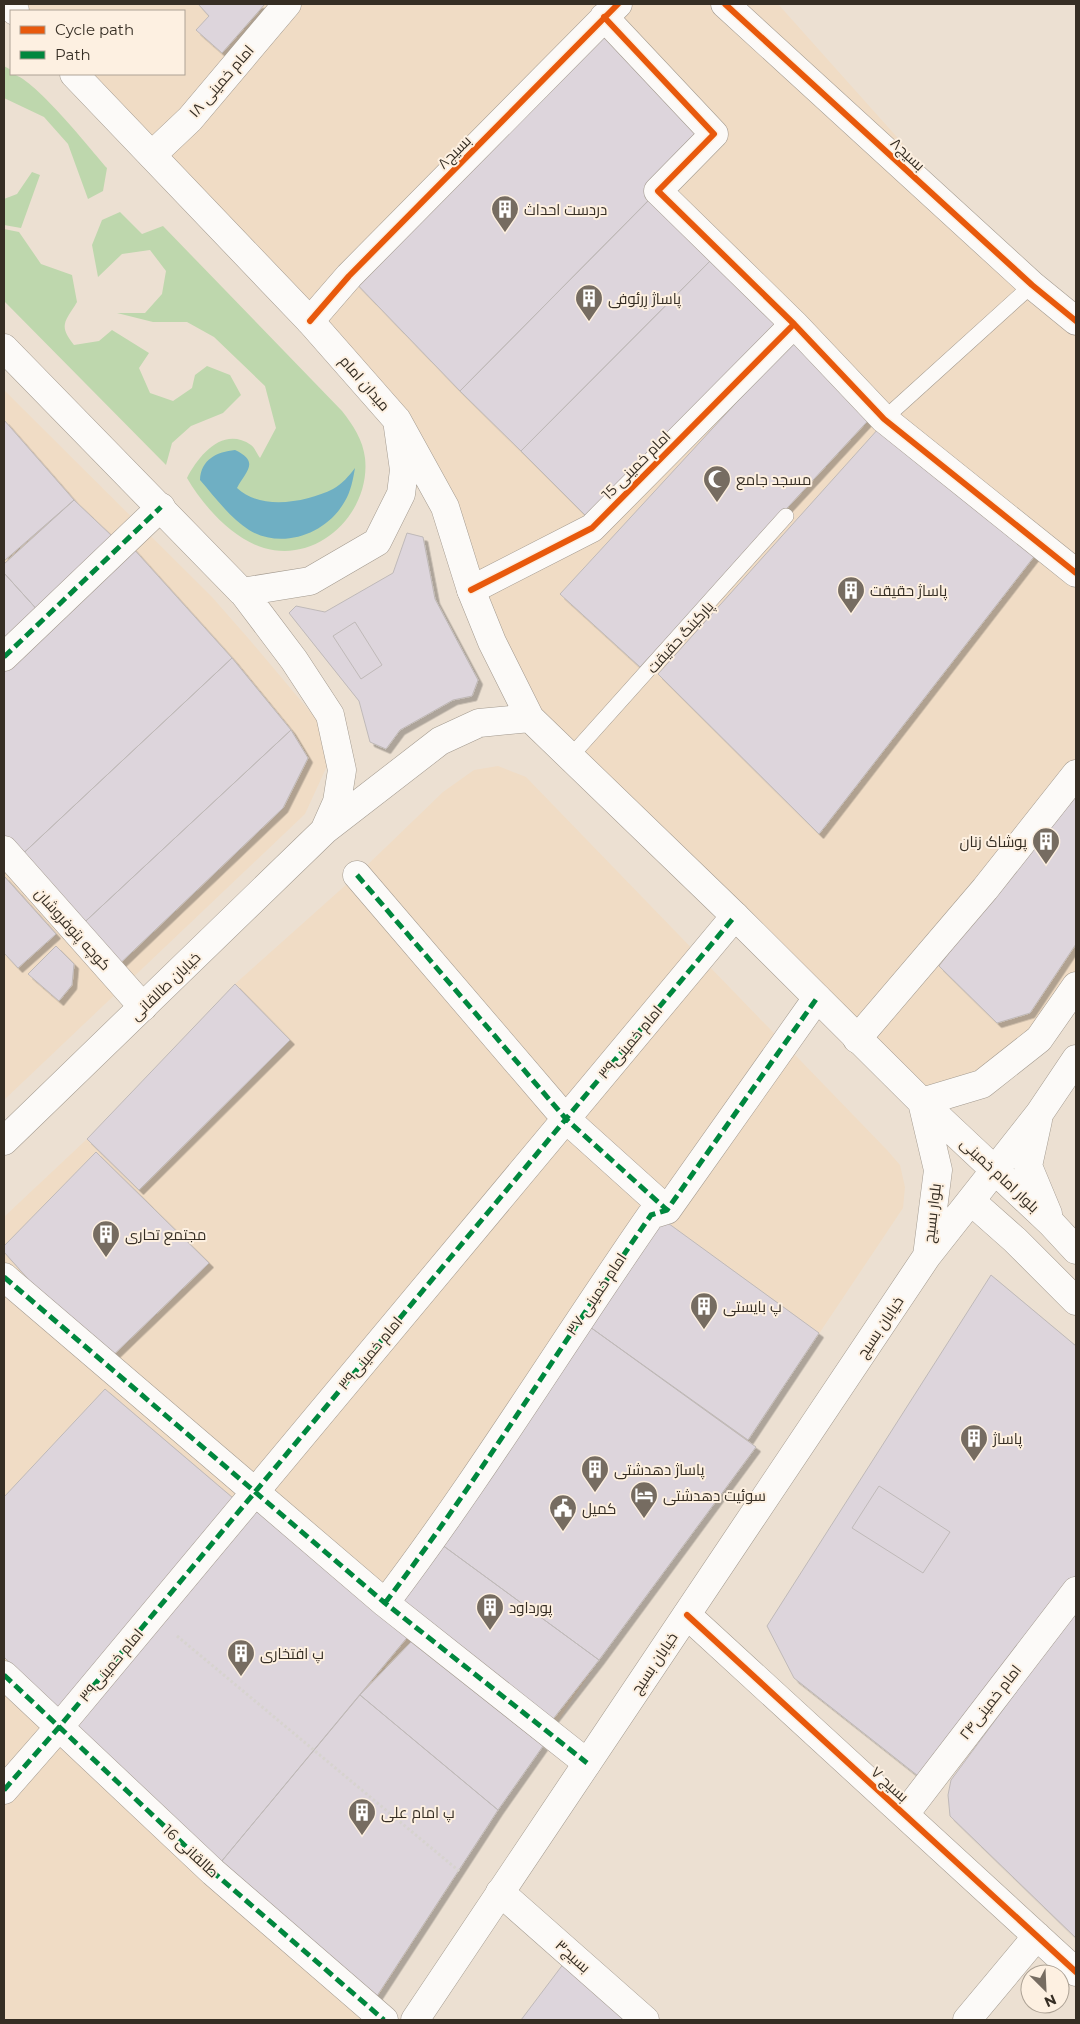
<svg xmlns="http://www.w3.org/2000/svg" width="1080" height="2024" font-family="Montserrat,Cairo,sans-serif">
<style>
.built{fill:#f0dcc5}
.green{fill:#bed7ad}
.water{fill:#6fafc3}
.building{fill:#ddd5dc;stroke:#bfb9b8;filter:url(#shadow)}
.lines{fill:none;stroke-linecap:round;stroke-linejoin:round}
.lane-casing{stroke:#a2998e;stroke-width:16}
.street-casing{stroke:#a2998e;stroke-width:29}
.secondary-casing{stroke:#a2998e;stroke-width:29}
.path{stroke:#d7d3cf;stroke-width:3;stroke-dasharray:2.5 2.5;stroke-linecap:butt}
.lane{stroke:#fcfaf8;stroke-width:15}
.street{stroke:#fcfaf8;stroke-width:28}
.secondary{stroke:#fcfaf8;stroke-width:28}
.quiet{stroke:#00873e;stroke-width:5;stroke-dasharray:10 5;stroke-linecap:butt}
.cycleway-casing{stroke:#fdf0e1;stroke-width:9}
.cycleway{stroke:#e8590c;stroke-width:6}
.labels{text-anchor:middle;dominant-baseline:central;stroke-width:4;stroke-linejoin:round;paint-order:stroke}
.street-label{font-size:15px;fill:#362e24;stroke:#fdf0e1}
.poi-label{font-size:15px;fill:#362e24;stroke:#fdf0e1;text-anchor:start}
</style>
<defs>
<filter id="shadow"><feDropShadow dx="4.5" dy="4.5" stdDeviation="0" flood-color="#0004"/></filter>
</defs>
<rect width="100%" height="100%" fill="#ece0d2"/>
<path class="built" d="M 4,4 L 778,4 L 1022,277 L 1076,320 L 1076,986 L 1039,1039 L 922,1102 L 530,718 L 397,420 L 70,74 L 184,74 L 184,11 L 11,11 Z
M 4,390 L 212,597 L 248,638 L 318,721 L 327,766 L 305,814 L 4,1100 Z
M 498,766 L 526,777 L 887,1150 L 900,1165 L 905,1187 L 903,1208 L 748,1440 L 756,1447 L 599,1660 L 498,1810 L 363,2020 L 4,2020 L 4,1217 L 87,1139 L 235,984 L 357,875 L 443,792 L 474,770 Z"/>
<path class="green" d="M 4,66 L 11,70 L 11,74 C 31,74 91,150 107,168 L 103,191 L 88,199 L 68,144 L 44,117 L 4,98 Z
M 32,172 L 40,175 L 21,228 L 4,225 L 4,199 L 17,194 Z
M 120,212 L 142,234 L 163,226 L 342,411 C 353,425 363,440 365,458 C 371,512 319,564 264,548 C 233,539 203,506 187,478 C 199,455 223,426 251,445 C 255,448 257,454 260,458 L 276,428 L 265,386 L 214,337 L 187,322 L 153,322 L 117,313 L 145,313 L 162,294 L 166,271 L 150,250 L 122,254 L 98,277 L 92,245 L 102,220 Z
M 4,229 L 19,232 L 41,264 L 72,275 L 77,302 C 65,322 58,325 74,345 L 99,341 L 112,330 L 149,353 L 139,368 L 150,393 L 173,401 L 192,388 L 195,375 L 207,366 L 230,375 L 241,395 L 223,413 L 191,426 L 172,443 L 166,465 L 4,301 Z"/>
<path class="water" d="M 235,450 C 261,462 245,472 237,488 C 261,511 307,502 333,489 C 342,484 349,476 355,468 C 353,479 351,491 345,501 C 327,534 282,550 249,530 C 230,518 214,496 200,480 C 201,459 217,452 235,450 Z"/>
<path class="building" d="M 198,4 L 265,4 L 222,53 L 196,30 L 209,16 Z
M 608,27 L 714,134 L 460,391 L 349,276 Z
M 658,191 L 718,253 L 521,451 L 460,391 Z
M 718,253 L 784,321 L 588,518 L 521,451 Z
M 794,340 L 875,413 L 640,667 L 560,594 Z
M 4,420 L 74,500 L 4,561 Z
M 879,428 L 1036,554 L 819,834 L 658,674 Z
M 74,500 L 113,537 L 41,614 L 4,573 L 4,564 Z
M 407,533 L 423,537 L 435,599 L 478,680 L 472,696 L 453,700 L 400,730 L 386,749 L 370,742 L 359,701 L 289,613 L 296,606 L 325,612 L 393,573 Z
M 131,546 L 232,658 L 14,862 L 4,850 L 4,662 Z
M 4,573 L 41,614 L 4,647 Z
M 355,622 L 382,665 L 361,679 L 333,636 Z
M 232,658 L 291,730 L 74,932 L 14,862 Z
M 291,730 L 308,758 L 283,808 L 111,972 L 74,932 Z
M 1076,786 L 1076,944 L 1030,1013 L 997,1023 L 939,966 Z
M 4,876 L 56,934 L 18,968 L 4,953 Z
M 56,946 L 74,964 L 72,985 L 59,1001 L 28,974 Z
M 235,984 L 290,1040 L 139,1190 L 87,1139 Z
M 96,1152 L 209,1263 L 104,1364 L 4,1252 L 4,1246 Z
M 661,1218 L 819,1333 L 748,1440 L 590,1327 Z
M 991,1275 L 1076,1346 L 1076,1578 L 927,1783 L 794,1678 L 767,1626 Z
M 590,1327 L 756,1447 L 599,1660 L 434,1539 Z
M 105,1389 L 233,1498 L 59,1711 L 4,1657 L 4,1497 Z
M 879,1486 L 950,1532 L 923,1573 L 852,1528 Z
M 257,1500 L 410,1634 L 221,1862 L 72,1721 Z
M 434,1539 L 599,1660 L 543,1732 L 385,1603 Z
M 1076,1611 L 1076,1938 L 950,1816 L 948,1795 L 951,1780 Z
M 411,1642 L 543,1746 L 498,1810 L 360,1695 Z
M 360,1695 L 498,1810 L 377,1996 L 221,1862 Z
M 564,1963 L 630,2020 L 521,2020 Z"/>
<g class="lines">
<g class="lane-casing">
<path id="lane" d="M 884,419 L 1032,285
M 571,756 L 786,516"/>
</g>
<g class="street-casing">
<path id="street" d="M 725,4 L 1032,285 L 1076,321
M 604,17 L 714,134 L 658,191 L 794,324 L 884,419 L 1076,573
M 152,155 L 190,119 L 287,4
M 310,321 L 349,276 L 618,4
M 471,590 L 592,528 L 794,324
M 4,657 L 161,507
M 4,850 L 143,1007
M 357,875 L 566,1119 L 667,1210
M 857,1039 L 985,889 L 1076,774
M 4,1277 L 385,1603 L 587,1763
M 385,1603 C 480,1478 562,1343 651,1215 L 667,1210 L 817,998
M 687,1615 L 1076,1972
M 4,1675 L 213,1872 L 384,2020
M 4,1790 L 60,1726 L 735,916
M 905,1814 L 1076,1591
M 500,1892 L 645,2020
M 967,2020 L 1037,1936"/>
</g>
<g class="secondary-casing">
<path id="secondary" d="M 8,4 L 15,11
M 4,348 L 242,592 L 310,581 L 377,542 L 401,494 L 404,470 L 397,420 L 310,321 L 74,74
M 397,420 L 445,507 L 471,590 L 492,642 L 530,718 L 735,916 L 922,1102 L 1051,1223 L 1076,1250
M 242,591 L 294,660 L 330,715 L 342,770 L 337,802 L 325,829
M 922,1102 L 982,1084 L 1039,1039 L 1076,986
M 922,1102 L 938,1170 L 927,1256
M 1038,1120 L 1028,1166 L 1048,1214
M 4,1141 L 325,830 L 440,741 L 479,723 L 530,718
M 971,1201 L 1015,1240 L 1076,1301
M 415,2020 L 927,1256 L 1039,1114 L 1076,1059"/>
</g>
<path class="path" d="M 177,1636 L 459,1871"/>
<use href="#lane" class="lane"/>
<use href="#street" class="street"/>
<use href="#secondary" class="secondary"/>
<path class="quiet" d="M 4,657 L 161,507
M 357,875 L 566,1119 L 667,1210
M 4,1277 L 385,1603 L 587,1763
M 385,1603 C 480,1478 562,1343 651,1215 L 667,1210 L 817,998
M 4,1675 L 213,1872 L 384,2020
M 4,1790 L 60,1726 L 735,916"/>
<g class="cycleway-casing">
<path id="cycleway" d="M 725,4 L 1032,285 L 1076,321
M 604,17 L 714,134 L 658,191 L 794,324 L 884,419 L 1076,573
M 310,321 L 349,276 L 618,4
M 471,590 L 592,528 L 794,324
M 687,1615 L 1076,1972"/>
</g>
<use href="#cycleway" class="cycleway"/>
</g>
<defs>
<g id="building-pin" transform="scale(1.4375)"><path d="M0 17L-7.5 6A9.5 9.5 0 1 1 7.5 6Z" fill="#766c61" stroke="#fdf0e1"/><path d="M-4-6H4V6H1V3H-1V6H-4ZM-2.5-4.3h1.7v1.8h-1.7ZM.8-4.3h1.7v1.8H.8ZM-2.5-1h1.7V.8h-1.7ZM.8-1h1.7V.8H.8Z" fill="#fff"/></g>
<g id="mosque-pin" transform="scale(1.4375)"><path d="M0 17L-7.5 6A9.5 9.5 0 1 1 7.5 6Z" fill="#766c61" stroke="#fdf0e1"/><path d="M3.5-4.9A6 6 0 1 0 3.5 4.9A5 5 0 1 1 3.5-4.9Z" fill="#fff"/></g>
<g id="hotel-pin" transform="scale(1.4375)"><path d="M0 17L-7.5 6A9.5 9.5 0 1 1 7.5 6Z" fill="#766c61" stroke="#fdf0e1"/><path d="M-6-4.5h1.5V1H6V5H4.5V3h-9V5H-6ZM-4 0a1.8 1.8 0 1 1 3.6 0ZM.5 0V-2.5h3Q6-2.5 6 0Z" fill="#fff"/></g>
<g id="civic-pin" transform="scale(1.4375)"><path d="M0 17L-7.5 6A9.5 9.5 0 1 1 7.5 6Z" fill="#766c61" stroke="#fdf0e1"/><path d="M-.6-6.5H3V-4.5H.6V-3L4-1V1h2V6H-6V1h2V-1L-.6-3ZM-1.2 2.5V6h2.4V2.5Z" fill="#fff"/></g>
</defs>
<g fill-rule="evenodd">
<use href="#building-pin" x="505" y="209"/>
<use href="#building-pin" x="589" y="298"/>
<use href="#mosque-pin" x="717" y="479"/>
<use href="#building-pin" x="851" y="590"/>
<use href="#building-pin" x="1046" y="841"/>
<use href="#building-pin" x="106" y="1234"/>
<use href="#building-pin" x="704" y="1306"/>
<use href="#building-pin" x="974" y="1438"/>
<use href="#building-pin" x="595" y="1469"/>
<use href="#hotel-pin" x="644" y="1495"/>
<use href="#civic-pin" x="563" y="1508"/>
<use href="#building-pin" x="490" y="1607"/>
<use href="#building-pin" x="241" y="1653"/>
<use href="#building-pin" x="362" y="1812"/>
</g>
<g class="labels">
<g class="street-label">
<text transform="translate(221 81) rotate(-49)">امام خمینی ۱۸</text>
<text transform="translate(454 152) rotate(-45)">بسیج۸</text>
<text transform="translate(908 154) rotate(43)">بسیج۸</text>
<text transform="translate(365 383) rotate(49)">میدان امام</text>
<text transform="translate(636 465) rotate(-45)">امام خمینی 15</text>
<text transform="translate(680 637) rotate(-48)">پارکینگ حقیقت</text>
<text transform="translate(73 929) rotate(48)">کوچه پتوفروشان</text>
<text transform="translate(165 986) rotate(-44)">خیابان طالقانی</text>
<text transform="translate(630 1042) rotate(-50)">امام خمینی۳۹</text>
<text transform="translate(1000 1175) rotate(43)">بلوار امام خمینی</text>
<text transform="translate(932 1213) rotate(-83)">بلوار بسیج</text>
<text transform="translate(596 1294) rotate(-56)">امام خمینی ۳۷</text>
<text transform="translate(880 1327) rotate(-56)">خیابان بسیج</text>
<text transform="translate(370 1353) rotate(-50)">امام خمینی۳۹</text>
<text transform="translate(654 1663) rotate(-56)">خیابان بسیج</text>
<text transform="translate(111 1665) rotate(-50)">امام خمینی۳۹</text>
<text transform="translate(990 1702) rotate(-52)">امام خمینی۲۴</text>
<text transform="translate(890 1784) rotate(42)">بسیج ۷</text>
<text transform="translate(191 1851) rotate(43)">طالقانی 16</text>
<text transform="translate(573 1956) rotate(42)">بسیج۳</text>
</g>
<g class="poi-label">
<text x="524" y="209">دردست احداث</text>
<text x="608" y="298">پاساژ رِرئوفی</text>
<text x="736" y="479">مسجد جامع</text>
<text x="870" y="590">پاساژ حقیقت</text>
<text x="1027" y="841" text-anchor="end">پوشاک زنان</text>
<text x="125" y="1234">مجتمع تحاری</text>
<text x="723" y="1306">پ بایستی</text>
<text x="993" y="1438">پاساژ</text>
<text x="614" y="1469">پاساژ دهدشتی</text>
<text x="663" y="1495">سوئیت دهدشتی</text>
<text x="582" y="1508">کمیل</text>
<text x="509" y="1607">پورداود</text>
<text x="260" y="1653">پ افتخاری</text>
<text x="381" y="1812">پ امام علی</text>
</g>
</g>
<rect width="1080" height="2024" fill="none" stroke="#362e24" stroke-width="10"/>
<rect x="10" y="10" width="175" height="65" fill="#fdf0e1" stroke="#ada295"/>
<rect x="20" y="26" width="25" height="8" fill="#e8590c" stroke="#ada295"/>
<text x="55" y="35" font-size="15" fill="#362e24">Cycle path</text>
<rect x="20" y="51" width="25" height="8" fill="#00873e" stroke="#ada295"/>
<text x="55" y="60" font-size="15" fill="#362e24">Path</text>
<g transform="translate(1045 1989) rotate(156)"><circle r="24" fill="#fdf0e1" stroke="#ada295"/>
<path d="M0-4L9 19L0 12L-9 19Z" fill="#766c61"/>
<text y="-8" font-size="14" font-weight="bold" text-anchor="middle" fill="#362e24">N</text>
</g>
</svg>
